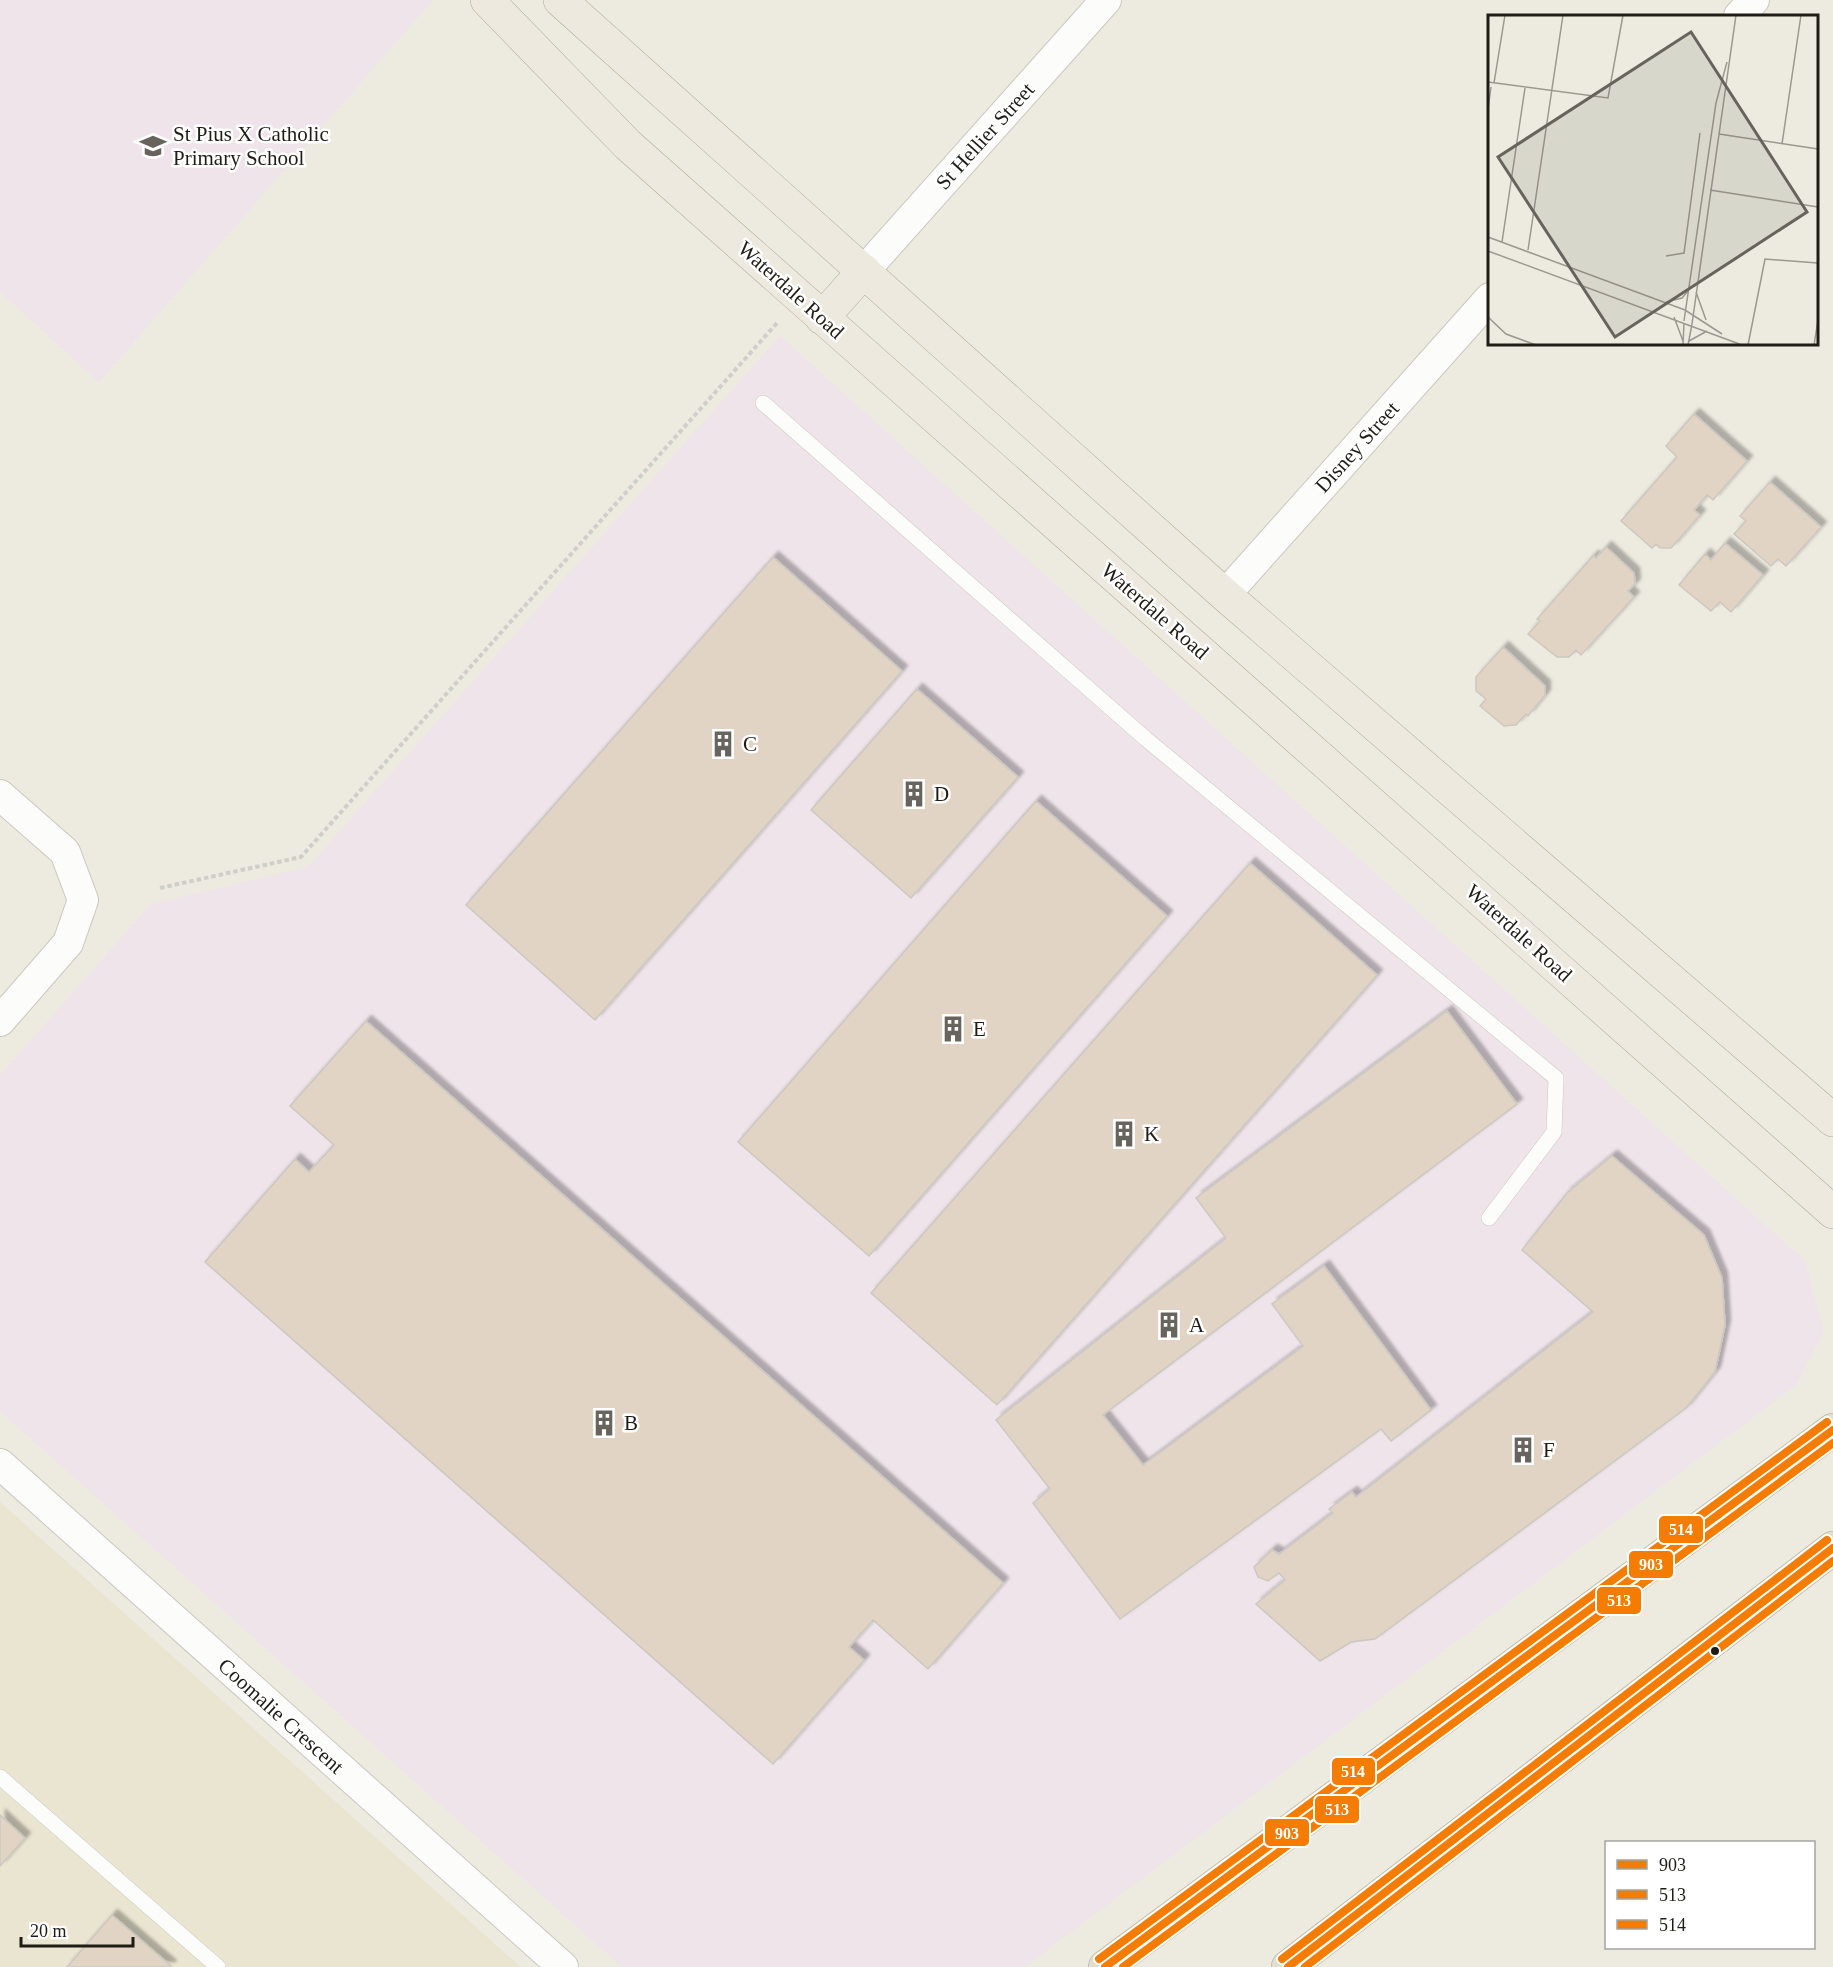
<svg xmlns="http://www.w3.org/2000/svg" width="1833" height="1967" font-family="Georgia,serif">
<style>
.built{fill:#eae5d1}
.education{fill:#eee4e9}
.building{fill:#e1d4c4;stroke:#ccc8c0;stroke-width:1.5;filter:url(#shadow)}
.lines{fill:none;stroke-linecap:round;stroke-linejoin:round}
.lane-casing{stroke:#c9c8bf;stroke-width:16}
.street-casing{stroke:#c9c8bf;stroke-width:32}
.primary-casing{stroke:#afa895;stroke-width:34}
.highway-casing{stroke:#afa895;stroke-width:34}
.path{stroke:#cececb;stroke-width:4;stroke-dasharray:4.5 3;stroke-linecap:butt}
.lane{stroke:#fcfcfa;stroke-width:15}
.street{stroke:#fcfcfa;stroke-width:30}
.primary{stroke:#ede9df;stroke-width:33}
.highway{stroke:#e2ddcd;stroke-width:33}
.bus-1-casing{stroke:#fff;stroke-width:12}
.bus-2-casing{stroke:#fff;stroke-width:12}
.bus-3-casing{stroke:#fff;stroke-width:12}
.bus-1{stroke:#f47d01;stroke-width:8}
.bus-2{stroke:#f47d01;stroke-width:8}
.bus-3{stroke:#f47d01;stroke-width:8}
.bus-dot{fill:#1e1c15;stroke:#fff;stroke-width:2}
.labels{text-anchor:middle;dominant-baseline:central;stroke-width:5;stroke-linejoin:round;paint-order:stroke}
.poi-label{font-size:21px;fill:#1e1c15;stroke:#fff;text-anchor:start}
.street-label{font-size:21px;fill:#1e1c15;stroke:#fff}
.inset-road{fill:none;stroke:#9a988f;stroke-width:1.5}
.view{fill:#66645c;fill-opacity:0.15;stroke:#66645c;stroke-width:3}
.inset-edge{fill:none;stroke:#1e1c15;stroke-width:3}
.line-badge{stroke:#fff;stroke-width:2}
.badge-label{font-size:16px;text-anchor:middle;font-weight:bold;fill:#fff}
</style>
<defs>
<filter id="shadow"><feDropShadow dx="5.5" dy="-5.5" stdDeviation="1.5" flood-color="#0004"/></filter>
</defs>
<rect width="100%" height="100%" fill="#edebe0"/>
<path class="built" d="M 0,1502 L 521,1967 L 0,1967 Z"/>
<path class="education" d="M 0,0 L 433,0 L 99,382 L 0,292 Z
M 780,336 L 1805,1261 L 1824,1332 L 1796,1385 L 1025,1967 L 622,1967 L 0,1411 L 0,1075 L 151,904 L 308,867 Z"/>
<path class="building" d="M 1694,414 L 1747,461 L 1713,500 L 1707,495 L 1694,510 L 1700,515 L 1671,548 L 1660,548 L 1656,544 L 1652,548 L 1621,521 L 1677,457 L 1666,446 Z
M 1770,482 L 1821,527 L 1786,566 L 1778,559 L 1771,566 L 1734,534 L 1746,521 L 1740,516 Z
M 1725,543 L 1763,575 L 1731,612 L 1720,602 L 1711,611 L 1679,585 L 1705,554 L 1711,560 Z
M 1606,547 L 1634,573 L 1635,584 L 1628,591 L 1634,597 L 1581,655 L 1576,650 L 1569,657 L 1557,657 L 1528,634 L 1540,621 L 1537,619 L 1593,556 L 1596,558 Z
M 773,557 L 902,671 L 595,1020 L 466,905 Z
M 1503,647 L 1545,686 L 1545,695 L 1528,716 L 1526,714 L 1516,725 L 1504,726 L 1480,706 L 1486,699 L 1476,691 L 1476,677 Z
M 917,689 L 1018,777 L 911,898 L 811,810 Z
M 1036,801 L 1167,916 L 869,1256 L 738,1142 Z
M 1250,863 L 1377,975 L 997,1405 L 871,1293 Z
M 1447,1011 L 1517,1104 L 1103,1415 L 1143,1465 L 1303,1346 L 1272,1304 L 1324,1266 L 1431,1410 L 1391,1441 L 1381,1429 L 1120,1619 L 1033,1503 L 1050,1489 L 996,1420 L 1226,1238 L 1196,1198 Z
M 366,1021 L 1003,1583 L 928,1669 L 873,1620 L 849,1647 L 864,1660 L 773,1764 L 205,1262 L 295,1159 L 309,1172 L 334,1145 L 290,1106 Z
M 1612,1156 L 1704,1235 L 1722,1278 L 1725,1325 L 1715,1372 L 1686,1408 L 1375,1639 L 1351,1642 L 1320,1661 L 1256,1604 L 1285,1580 L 1279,1573 L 1268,1581 L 1258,1577 L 1254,1567 L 1272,1550 L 1279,1554 L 1333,1513 L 1329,1509 L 1352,1492 L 1356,1497 L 1593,1312 L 1522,1250 L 1567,1193 Z
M 0,1815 L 25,1838 L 0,1866 Z
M 112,1915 L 171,1966 L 170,1967 L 67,1967 Z"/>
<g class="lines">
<g class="lane-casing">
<path id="lane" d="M 763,403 L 1146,739 L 1556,1078 L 1554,1132 L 1489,1218
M 0,1777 L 218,1967"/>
</g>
<g class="street-casing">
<path id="street" d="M 1739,16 L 1754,0
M 864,271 L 1106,0
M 1225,595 L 1490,298
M 0,795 L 65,852 L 83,900 L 68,943 L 0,1021
M 0,1464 L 563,1967"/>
</g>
<g class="primary-casing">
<path id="primary" d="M 487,0 L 628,145 L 1833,1212
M 560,0 L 1225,595 L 1833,1120
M 822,318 L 864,271"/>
</g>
<g class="highway-casing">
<path id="highway" d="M 1105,1967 L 1833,1430
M 1288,1967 L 1833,1548"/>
</g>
<path class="path" d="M 160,888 L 301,857 L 777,323"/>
<use href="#lane" class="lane"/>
<use href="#street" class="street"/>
<use href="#primary" class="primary"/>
<use href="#highway" class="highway"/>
<g class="bus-1-casing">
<path id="bus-1" d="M 1105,1967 L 1833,1430
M 1288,1967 L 1833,1548"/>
</g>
<g class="bus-2-casing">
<path id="bus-2" d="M 1123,1967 L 1833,1443
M 1305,1967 L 1833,1561"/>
</g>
<g class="bus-3-casing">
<path id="bus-3" d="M 1099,1959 L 1827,1422
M 1282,1959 L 1827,1540"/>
</g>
<use href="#bus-1" class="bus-1"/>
<use href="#bus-2" class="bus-2"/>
<use href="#bus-3" class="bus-3"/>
</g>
<defs>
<g id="school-bare" transform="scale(2.07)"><path d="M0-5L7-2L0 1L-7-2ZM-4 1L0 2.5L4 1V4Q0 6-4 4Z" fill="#66645c" stroke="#fff" stroke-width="2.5" paint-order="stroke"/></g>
<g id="building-bare" transform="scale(2.07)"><path d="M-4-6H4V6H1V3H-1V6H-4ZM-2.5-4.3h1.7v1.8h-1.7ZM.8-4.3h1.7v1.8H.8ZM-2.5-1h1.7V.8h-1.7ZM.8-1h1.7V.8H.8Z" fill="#66645c" stroke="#fff" stroke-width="2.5" paint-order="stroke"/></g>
</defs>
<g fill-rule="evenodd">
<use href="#school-bare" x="153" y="146"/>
<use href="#building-bare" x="723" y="744"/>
<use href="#building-bare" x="914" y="794"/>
<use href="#building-bare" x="953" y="1029"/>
<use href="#building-bare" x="1124" y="1134"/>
<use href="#building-bare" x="1169" y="1325"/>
<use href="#building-bare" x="604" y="1423"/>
<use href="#building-bare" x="1523" y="1450"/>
</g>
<circle class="bus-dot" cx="1715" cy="1651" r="5"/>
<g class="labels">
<g class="poi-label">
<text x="173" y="134">St Pius X Catholic<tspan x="173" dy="24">Primary School</tspan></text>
<text x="743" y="744">C</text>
<text x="934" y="794">D</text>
<text x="973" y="1029">E</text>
<text x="1144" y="1134">K</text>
<text x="1189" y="1325">A</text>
<text x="624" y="1423">B</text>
<text x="1543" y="1450">F</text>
</g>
<g class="street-label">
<text transform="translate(985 136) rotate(-48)">St Hellier Street</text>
<text transform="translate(791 290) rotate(42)">Waterdale Road</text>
<text transform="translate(1357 447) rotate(-48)">Disney Street</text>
<text transform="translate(1155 611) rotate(41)">Waterdale Road</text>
<text transform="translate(1519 933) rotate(42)">Waterdale Road</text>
<text transform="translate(281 1716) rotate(42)">Coomalie Crescent</text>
</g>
</g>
<g transform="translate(1488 15)">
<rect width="330" height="330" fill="#edebe0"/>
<path class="inset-road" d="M 0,67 L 120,83 L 135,0M 6,68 L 17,0M 0,94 L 3,72M 231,119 L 330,134M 294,129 L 313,0M 222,175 L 330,192M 0,222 L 197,295 L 234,319M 14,227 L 37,73M 40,235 L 75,0M 0,236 L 254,330M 178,241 L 196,238 L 212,118M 208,277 L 218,305M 178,287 L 194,283 L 200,276M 0,302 L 18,319 L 48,330M 186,302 L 195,326M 196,306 L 228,88 L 239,47M 204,309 L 248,0M 201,326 L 219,316M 195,330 L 196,308M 200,330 L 204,309M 260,330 L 277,244 L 330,248M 326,330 L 330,305"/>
<path class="view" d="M 203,17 L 319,197 L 127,322 L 10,142 Z"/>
<rect width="330" height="330" class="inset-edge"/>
</g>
<g class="line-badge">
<rect x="1658" y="1515" width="46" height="29" rx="6" fill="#f47d01"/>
<rect x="1628" y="1550" width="46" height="29" rx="6" fill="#f47d01"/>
<rect x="1596" y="1586" width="46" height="29" rx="6" fill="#f47d01"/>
<rect x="1331" y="1757" width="45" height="29" rx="6" fill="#f47d01"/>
<rect x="1314" y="1795" width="46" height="29" rx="6" fill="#f47d01"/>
<rect x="1264" y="1818" width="46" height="29" rx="6" fill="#f47d01"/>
</g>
<g class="badge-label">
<text x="1681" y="1535">514</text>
<text x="1651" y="1570">903</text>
<text x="1619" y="1606">513</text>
<text x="1353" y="1777">514</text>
<text x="1337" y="1815">513</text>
<text x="1287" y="1839">903</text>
</g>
<rect x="1605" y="1841" width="210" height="108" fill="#ffffff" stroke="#a5a4a1" stroke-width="1.5"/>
<rect x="1617" y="1860" width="30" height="9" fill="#f47d01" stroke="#a5a4a1" stroke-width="1.5"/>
<text x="1659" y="1871" font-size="18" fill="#1e1c15">903</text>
<rect x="1617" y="1890" width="30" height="9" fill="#f47d01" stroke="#a5a4a1" stroke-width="1.5"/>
<text x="1659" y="1901" font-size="18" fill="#1e1c15">513</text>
<rect x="1617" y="1920" width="30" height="9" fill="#f47d01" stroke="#a5a4a1" stroke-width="1.5"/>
<text x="1659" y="1931" font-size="18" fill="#1e1c15">514</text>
<path d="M21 1937v9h112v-9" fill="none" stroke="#1e1c15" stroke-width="3"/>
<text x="30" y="1937" font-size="18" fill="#1e1c15" stroke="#ffffff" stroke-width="4.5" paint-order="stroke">20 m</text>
</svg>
